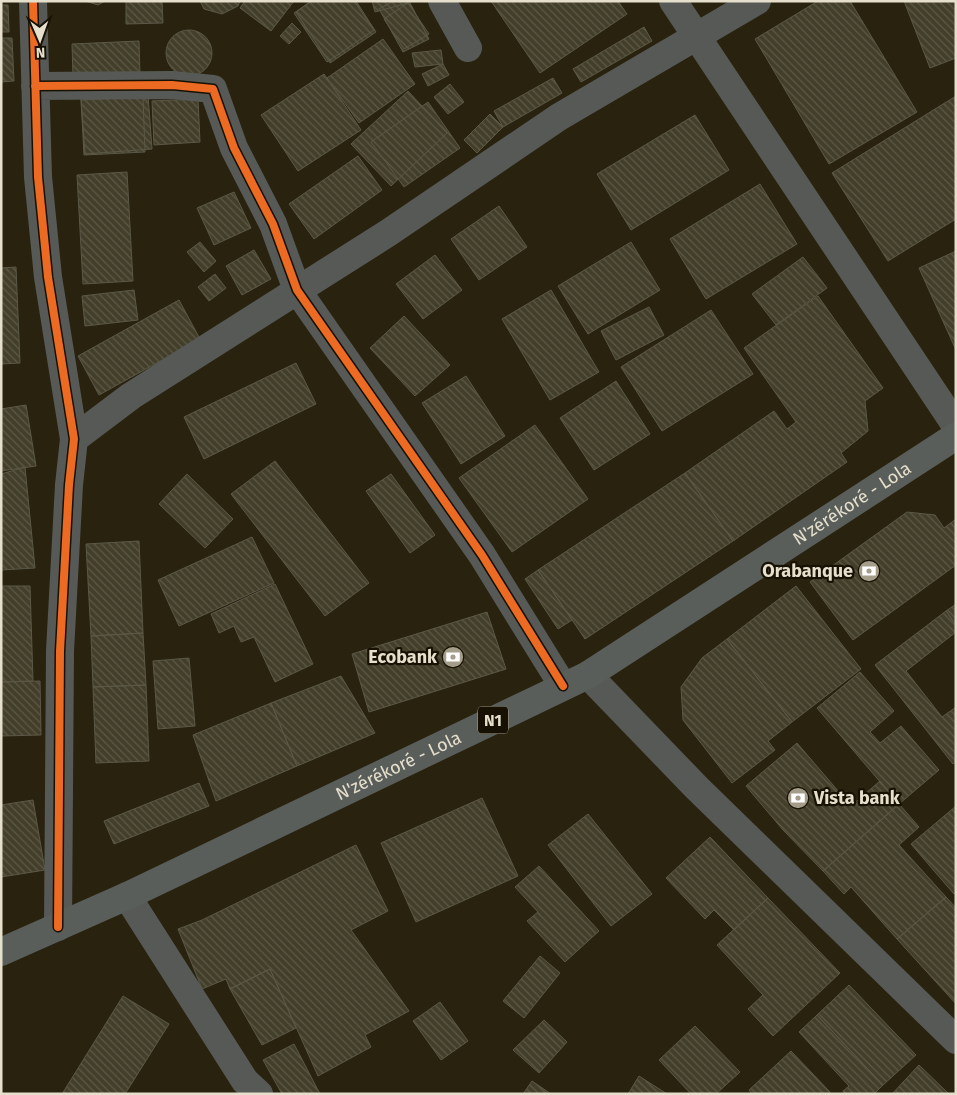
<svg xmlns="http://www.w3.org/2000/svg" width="957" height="1095" font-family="'Fira Sans',sans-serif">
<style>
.building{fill:url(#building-back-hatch);stroke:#5b5848}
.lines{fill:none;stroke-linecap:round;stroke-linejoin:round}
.minor{stroke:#565956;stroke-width:28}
.highway{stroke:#595e5a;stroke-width:28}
.cycleway-casing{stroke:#171104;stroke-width:11}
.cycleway{stroke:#ed6a23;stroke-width:8}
.labels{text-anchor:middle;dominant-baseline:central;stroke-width:4.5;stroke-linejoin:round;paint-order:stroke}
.shield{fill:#171104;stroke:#a8a190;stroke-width:1}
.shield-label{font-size:16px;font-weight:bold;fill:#e6dfcc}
.street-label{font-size:18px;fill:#e6dfcc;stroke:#171104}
.poi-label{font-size:18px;font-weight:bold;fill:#e6dfcc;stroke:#171104;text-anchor:end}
</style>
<defs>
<pattern id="building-back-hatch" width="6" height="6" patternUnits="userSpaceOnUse" patternTransform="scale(1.25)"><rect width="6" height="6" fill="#423e29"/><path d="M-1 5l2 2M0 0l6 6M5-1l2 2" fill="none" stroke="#5d5947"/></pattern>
</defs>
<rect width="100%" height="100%" fill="#29220f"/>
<path class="building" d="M 85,1 L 105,1 L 98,5 Z
M 126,1 L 162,1 L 163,23 L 126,24 Z
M 200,1 L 240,1 L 238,6 L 222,14 L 204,9 Z
M 245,1 L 294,1 L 271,31 L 240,8 Z
M 311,1 L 356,1 L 376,32 L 330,63 L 296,12 Z
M 312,1 L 354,1 L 374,30 L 327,62 L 294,13 Z
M 372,1 L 407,1 L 408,3 L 375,12 Z
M 394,1 L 409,1 L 429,39 L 403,52 L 379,9 Z
M 491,1 L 618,1 L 627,14 L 540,73 Z
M 818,1 L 850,1 L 917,112 L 829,164 L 755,39 Z
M 904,1 L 956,1 L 956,58 L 930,68 Z
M 408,3 L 429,34 L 404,49 L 384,19 Z
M 1,5 L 8,5 L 9,32 L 1,32 Z
M 292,23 L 301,32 L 289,44 L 280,36 Z
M 644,27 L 652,41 L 581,82 L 573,69 Z
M166 53a23 23 0 1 1 46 0a23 23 0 1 1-46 0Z
M 1,38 L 12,38 L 14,81 L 1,82 Z
M 383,39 L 415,84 L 359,123 L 327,78 Z
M 139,41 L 140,75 L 73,78 L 72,44 Z
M 441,50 L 443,64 L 415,67 L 412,53 Z
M 443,64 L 449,75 L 428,86 L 422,74 Z
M 324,74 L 361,130 L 298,171 L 261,115 Z
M 553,78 L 562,93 L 503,127 L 494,111 Z
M 450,84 L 464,102 L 448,114 L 434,97 Z
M 408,91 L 447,133 L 391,186 L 351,144 Z
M 148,95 L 152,149 L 85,154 L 81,99 Z
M 956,96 L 956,219 L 888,261 L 832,173 Z
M 143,97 L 145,152 L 84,155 L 81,100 Z
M 198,99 L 200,142 L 154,145 L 152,101 Z
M 428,102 L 460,148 L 404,187 L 371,142 Z
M 490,114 L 503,127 L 477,153 L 464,140 Z
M 695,115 L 729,170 L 631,230 L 597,174 Z
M 358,156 L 382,190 L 314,239 L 289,204 Z
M 127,172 L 133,281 L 83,284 L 77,175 Z
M 760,184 L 797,244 L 706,299 L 670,239 Z
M 234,192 L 251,228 L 214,245 L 197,208 Z
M 499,206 L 527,247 L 479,280 L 451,239 Z
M 200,242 L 216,261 L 204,272 L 187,252 Z
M 631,242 L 660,290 L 588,334 L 558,286 Z
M 254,250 L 271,279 L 242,295 L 226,266 Z
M 956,251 L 956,350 L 919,268 Z
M 435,255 L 462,290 L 423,319 L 396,284 Z
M 803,257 L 827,288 L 776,325 L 752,294 Z
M 16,267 L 20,363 L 1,364 L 1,268 Z
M 215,274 L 226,288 L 209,301 L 198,287 Z
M 134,290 L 138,320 L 85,326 L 82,296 Z
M 551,290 L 599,372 L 550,400 L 502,319 Z
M 818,296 L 883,388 L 865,401 L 868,431 L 841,453 L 847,462 L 733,541 L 685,473 L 774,411 L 787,429 L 796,422 L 744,348 Z
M 179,300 L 200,339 L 99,395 L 78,356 Z
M 649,307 L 664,335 L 616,360 L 601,331 Z
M 711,310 L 753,374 L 662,431 L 621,367 Z
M 404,316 L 450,365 L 415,396 L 370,348 Z
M 296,363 L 316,404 L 204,459 L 184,417 Z
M 466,376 L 505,436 L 461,464 L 422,403 Z
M 616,381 L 650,434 L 594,470 L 560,418 Z
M 26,405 L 36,466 L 1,471 L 1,409 Z
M 535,425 L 588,499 L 512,552 L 459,478 Z
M 275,461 L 369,583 L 325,616 L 231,494 Z
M 25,467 L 35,568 L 1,570 L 1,474 Z
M 685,473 L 733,541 L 585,639 L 538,570 Z
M 187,474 L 233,519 L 205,548 L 159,504 Z
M 391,474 L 435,535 L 410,553 L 366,491 Z
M 907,512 L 935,515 L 944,528 L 956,519 L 956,565 L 853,640 L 810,582 Z
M 252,537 L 274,583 L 179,626 L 158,580 Z
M 139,541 L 143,633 L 91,636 L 86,544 Z
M 538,570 L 572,620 L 558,629 L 525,579 Z
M 275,584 L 313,664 L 275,682 L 254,637 L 241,642 L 234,626 L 219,633 L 211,614 Z
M 1,586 L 30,586 L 33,681 L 1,682 Z
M 796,586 L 861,669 L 792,722 L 727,639 Z
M 956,604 L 956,625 L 946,611 Z
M 946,611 L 956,625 L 956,632 L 906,671 L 942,717 L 956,707 L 956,762 L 953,764 L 875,665 Z
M 487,612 L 506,669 L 369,712 L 352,654 Z
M 143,633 L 146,685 L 93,687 L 91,636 Z
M 727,639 L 792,722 L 768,741 L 775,750 L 732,783 L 683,720 L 681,687 L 702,658 Z
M 189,658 L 195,726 L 158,729 L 153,661 Z
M 860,672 L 894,711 L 870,732 L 880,743 L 901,726 L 939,770 L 899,804 L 817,708 Z
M 341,676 L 375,733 L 297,766 L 271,703 Z
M 40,681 L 41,735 L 1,736 L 1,682 Z
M 146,685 L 149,761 L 96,763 L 93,687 Z
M 271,703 L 297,766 L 216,801 L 193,735 Z
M 797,743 L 851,806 L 880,781 L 899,804 L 823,871 L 783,830 L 746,786 Z
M 199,783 L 209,806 L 114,844 L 104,821 Z
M 482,798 L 518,876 L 416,922 L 381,843 Z
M 33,800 L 45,870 L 1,877 L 1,805 Z
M 899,804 L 919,827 L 899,845 L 946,897 L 897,939 L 851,887 L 844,894 L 823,871 Z
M 956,806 L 956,892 L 954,894 L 911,844 Z
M 588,814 L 652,894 L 611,926 L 548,845 Z
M 710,837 L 768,898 L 734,930 L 714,910 L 705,919 L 666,878 Z
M 356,845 L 388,911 L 351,930 L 409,1011 L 365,1035 L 371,1047 L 318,1076 L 270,969 L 230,989 L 226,979 L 202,989 L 178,929 L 202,920 Z
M 539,866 L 599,931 L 565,962 L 527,921 L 538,912 L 515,887 Z
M 946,897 L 956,908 L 956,1004 L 897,939 Z
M 768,898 L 840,973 L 773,1036 L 748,1009 L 763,995 L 717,945 Z
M 540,956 L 560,973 L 524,1018 L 503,1001 Z
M 270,969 L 296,1028 L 262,1045 L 230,989 Z
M 849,985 L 916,1055 L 883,1085 L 817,1015 Z
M 123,996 L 169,1024 L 125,1094 L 62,1094 Z
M 440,1002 L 468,1041 L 441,1060 L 413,1021 Z
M 817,1015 L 883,1085 L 874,1094 L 845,1094 L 843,1091 L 849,1086 L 799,1032 Z
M 544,1020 L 567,1042 L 539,1073 L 513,1050 Z
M 695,1026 L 740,1072 L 716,1094 L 691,1094 L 659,1060 Z
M 294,1044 L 320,1094 L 282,1094 L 263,1060 Z
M 791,1051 L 830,1092 L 829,1094 L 752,1094 L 749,1090 Z
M 919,1065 L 949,1094 L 892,1094 Z
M 639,1076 L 667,1094 L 628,1094 Z
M 532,1081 L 551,1094 L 523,1094 Z"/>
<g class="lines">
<path class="minor" d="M 33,1 L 38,177 L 48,277 L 74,439 L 69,485 L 60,651 L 58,927
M 442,1 L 468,48
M 673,1 L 956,426
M 35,86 L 172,85 L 213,89 L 234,148 L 273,224 L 297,290 L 482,555 L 563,686
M 74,439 L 131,396 L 388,233 L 559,117 L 757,1
M 588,675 L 697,788 L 956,1040
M 127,896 L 245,1081 L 259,1094"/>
<path class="highway" id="s1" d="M 1,952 L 127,896 L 588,675 L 956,436"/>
<g class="cycleway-casing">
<path id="cycleway" d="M 33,1 L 38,177 L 48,277 L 74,439 L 69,485 L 60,651 L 58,927
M 35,86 L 172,85 L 213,89 L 234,148 L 273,224 L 297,290 L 482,555 L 563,686"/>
</g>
<use href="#cycleway" class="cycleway"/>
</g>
<defs>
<g id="bank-disc" transform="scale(1.125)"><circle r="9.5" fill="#a49d8a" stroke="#171104"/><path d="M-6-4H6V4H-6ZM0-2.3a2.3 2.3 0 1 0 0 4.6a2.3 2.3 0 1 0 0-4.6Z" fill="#fff"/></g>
</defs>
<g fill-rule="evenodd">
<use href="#bank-disc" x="869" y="571"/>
<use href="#bank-disc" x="453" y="657"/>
<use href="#bank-disc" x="798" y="798"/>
</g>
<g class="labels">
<rect class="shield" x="478" y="706.5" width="30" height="27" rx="4"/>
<g class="shield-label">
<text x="493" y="720">N1</text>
</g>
<g class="street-label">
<text stroke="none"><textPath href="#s1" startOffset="964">N'zérékoré - Lola</textPath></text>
<text stroke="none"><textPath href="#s1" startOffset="439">N'zérékoré - Lola</textPath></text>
</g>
<g class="poi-label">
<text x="853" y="571">Orabanque</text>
<text x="437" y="657">Ecobank</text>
<text x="814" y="798" text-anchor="start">Vista bank</text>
</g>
</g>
<rect width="957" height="1095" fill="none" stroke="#e6dfcc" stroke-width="5"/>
<g transform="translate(40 40) rotate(178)" stroke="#171104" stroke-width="4" paint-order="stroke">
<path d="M0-4L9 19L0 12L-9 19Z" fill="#e6dfcc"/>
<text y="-8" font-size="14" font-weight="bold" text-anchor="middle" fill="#e6dfcc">N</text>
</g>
</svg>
